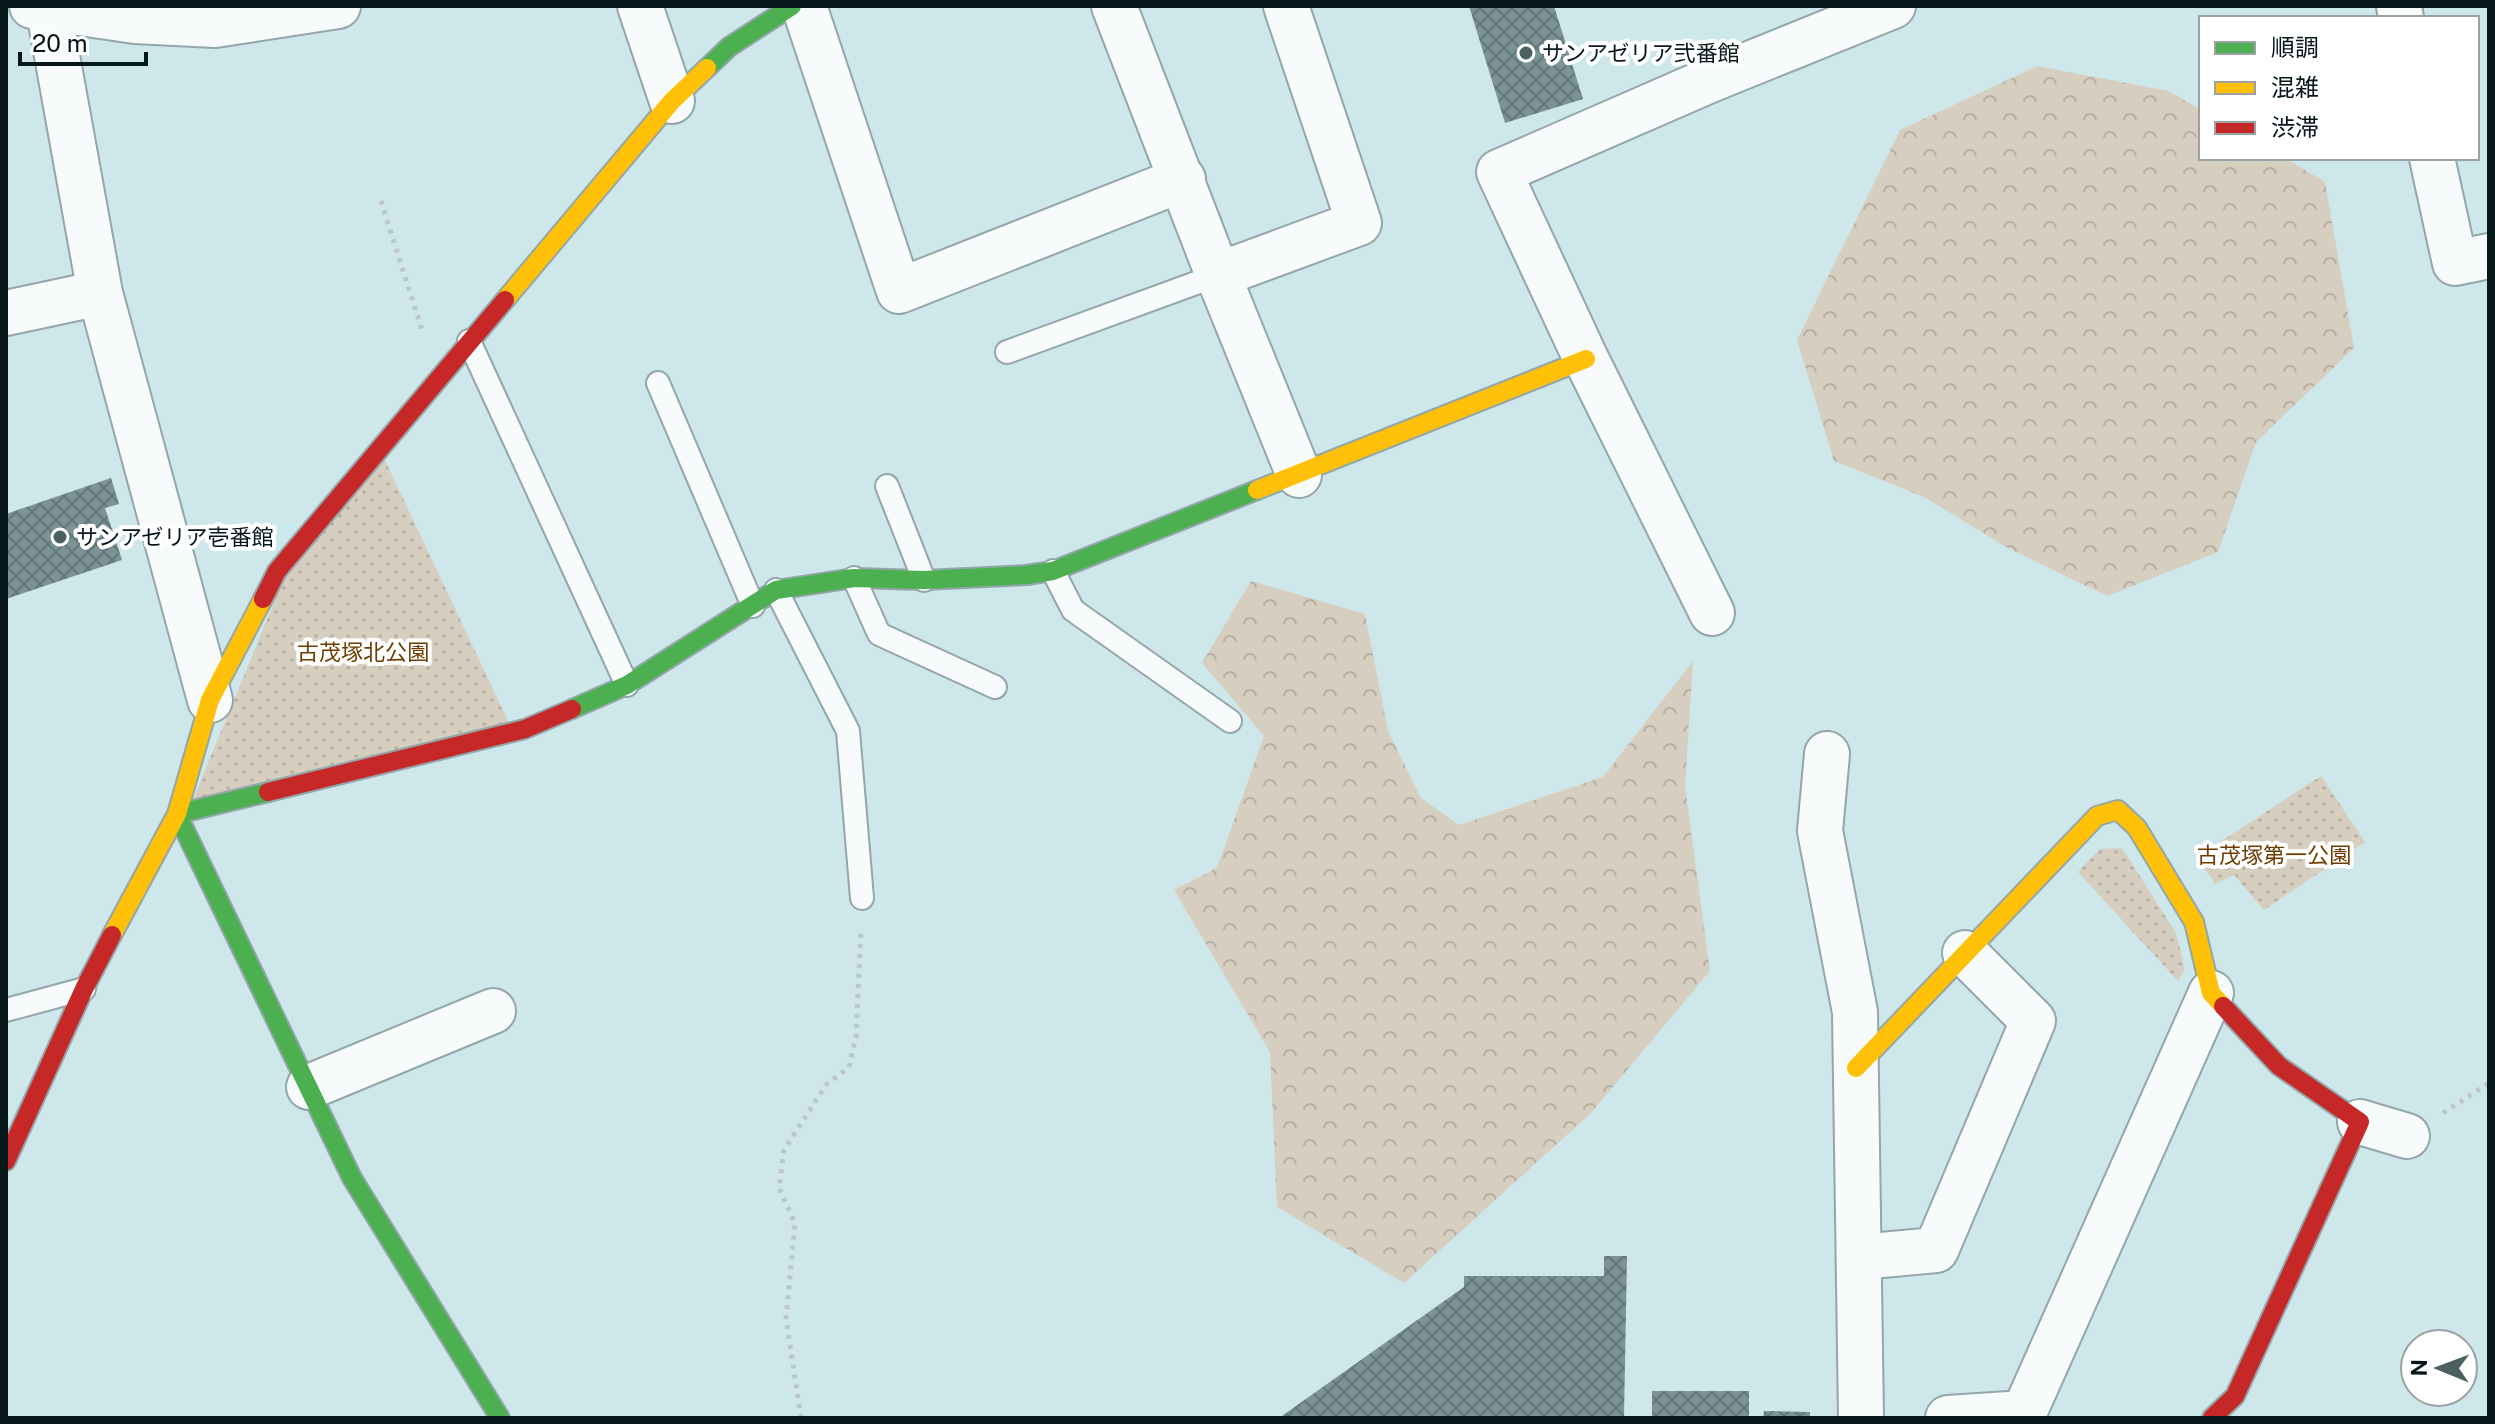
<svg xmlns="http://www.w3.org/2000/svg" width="2495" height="1424" font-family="'Public Sans','Noto Sans JP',sans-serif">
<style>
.forest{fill:url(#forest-crowns)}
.park{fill:url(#park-dots)}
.building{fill:url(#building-cross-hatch)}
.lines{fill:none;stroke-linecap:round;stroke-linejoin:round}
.lane-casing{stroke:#93a6a9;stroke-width:26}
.street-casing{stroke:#93a6a9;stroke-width:48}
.fast-casing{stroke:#93a6a9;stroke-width:22}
.slow-casing{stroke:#93a6a9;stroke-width:22}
.jam-casing{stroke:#93a6a9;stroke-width:22}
.path{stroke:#bdc6c7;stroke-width:5;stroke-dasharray:4 6;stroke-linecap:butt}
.lane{stroke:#f8fbfc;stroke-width:22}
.street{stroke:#f8fbfc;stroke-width:44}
.fast{stroke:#4caf50;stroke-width:18}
.slow{stroke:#ffc107;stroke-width:18}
.jam{stroke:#c62828;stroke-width:18}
.poi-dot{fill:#4c6062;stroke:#fff;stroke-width:3}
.labels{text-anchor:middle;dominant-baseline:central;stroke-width:8;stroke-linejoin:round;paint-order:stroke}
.poi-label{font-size:22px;fill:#061719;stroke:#fff;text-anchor:start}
.park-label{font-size:22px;fill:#6d3d00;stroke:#fff}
</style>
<defs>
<pattern id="forest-crowns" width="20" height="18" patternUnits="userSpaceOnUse" patternTransform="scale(2)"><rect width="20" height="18" fill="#d6cebf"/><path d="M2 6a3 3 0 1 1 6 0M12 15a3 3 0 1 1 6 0" fill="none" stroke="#b6b0a4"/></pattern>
<pattern id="park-dots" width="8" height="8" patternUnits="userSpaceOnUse" patternTransform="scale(2)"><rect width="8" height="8" fill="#d6cebf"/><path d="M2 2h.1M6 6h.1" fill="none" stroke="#b6b0a4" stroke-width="1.8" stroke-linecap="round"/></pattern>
<pattern id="building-cross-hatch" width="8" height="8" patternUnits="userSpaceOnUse" patternTransform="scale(2)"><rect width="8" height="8" fill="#7c9396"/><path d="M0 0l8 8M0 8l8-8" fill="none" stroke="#64777a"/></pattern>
</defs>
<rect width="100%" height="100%" fill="#cee7ea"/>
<path class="forest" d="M 2037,66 L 2169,91 L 2201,110 L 2201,158 L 2285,158 L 2325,182 L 2354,348 L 2256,442 L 2218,552 L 2107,596 L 2008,548 L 1924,497 L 1834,461 L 1797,340 L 1900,130 Z
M 1251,581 L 1365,614 L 1388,731 L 1421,798 L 1459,825 L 1603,777 L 1693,661 L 1685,786 L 1710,971 L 1591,1113 L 1404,1283 L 1277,1207 L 1270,1052 L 1174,890 L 1217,868 L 1264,736 L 1202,663 Z"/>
<path class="park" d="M 383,456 L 509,723 L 192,802 L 285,576 Z
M 2321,776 L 2365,842 L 2264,910 L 2234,875 L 2215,884 L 2197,857 Z
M 2122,848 L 2176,933 L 2185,969 L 2178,981 L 2078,872 L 2100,849 Z"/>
<path class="building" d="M 1469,6 L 1554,6 L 1583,99 L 1505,123 Z
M 111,478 L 119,504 L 105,508 L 122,560 L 6,599 L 6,514 Z
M 1604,1256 L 1627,1256 L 1624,1418 L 1279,1418 L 1464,1287 L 1464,1276 L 1604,1276 Z
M 1652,1391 L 1749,1391 L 1749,1418 L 1652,1418 Z
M 1764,1411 L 1810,1412 L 1810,1418 L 1763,1418 Z"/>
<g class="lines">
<g class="lane-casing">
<path id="lane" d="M 469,341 L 627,685
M 1007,352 L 1218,275
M 658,383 L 753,606
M 887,486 L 924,580
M 1053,571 L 1073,610 L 1230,721
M 854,578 L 879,634 L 995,687
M 776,590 L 848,731 L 862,898
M 6,1010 L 84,989"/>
</g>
<g class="street-casing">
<path id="street" d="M 32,6 L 135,21 L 215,25 L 338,6
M 48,6 L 100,293 L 210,700
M 640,6 L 672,101
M 804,6 L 899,291 L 1183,179
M 1114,6 L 1218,275 L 1299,475
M 2399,6 L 2401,18
M 2432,158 L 2455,263 L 2489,256
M 1218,275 L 1359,223 L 1286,6
M 6,313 L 100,293
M 1712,613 L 1586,359 L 1499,172 L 1710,80 L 1893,6
M 1827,754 L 1820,831 L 1855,1012 L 1861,1418
M 309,1087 L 493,1011
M 2360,1122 L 2407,1136
M 1860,1257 L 1936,1250 L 2033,1021 L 1965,953
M 1948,1418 L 2024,1413 L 2211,993"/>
</g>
<g class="fast-casing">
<path id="fast" d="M 707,68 L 729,47 L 792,6
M 572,709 L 627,685 L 776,590 L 854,578 L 924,580 L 1026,575 L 1053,571 L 1257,490
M 268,792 L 177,814 L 352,1178 L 500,1418"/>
</g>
<g class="slow-casing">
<path id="slow" d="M 505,300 L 672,101 L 707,68
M 1257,490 L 1586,359
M 112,935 L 177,814 L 210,700 L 263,599
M 1856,1068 L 2097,816 L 2118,810 L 2137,828 L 2194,922 L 2211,993 L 2223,1006"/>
</g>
<g class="jam-casing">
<path id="jam" d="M 263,599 L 277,571 L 505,300
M 268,792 L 525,729 L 572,709
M 6,1161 L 84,989 L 112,935
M 2212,1418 L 2235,1396 L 2360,1122 L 2279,1066 L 2223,1006"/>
</g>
<path class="path" d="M 381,201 L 422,330
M 2443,1113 L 2489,1083
M 801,1418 L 786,1318 L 795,1223 L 779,1188 L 784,1150 L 826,1085 L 849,1067 L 856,1036 L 861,929"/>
<use href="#lane" class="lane"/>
<use href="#street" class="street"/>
<use href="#fast" class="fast"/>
<use href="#slow" class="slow"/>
<use href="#jam" class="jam"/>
</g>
<g class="poi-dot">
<circle cx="1526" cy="53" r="8"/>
<circle cx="60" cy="537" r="8"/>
</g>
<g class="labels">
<g class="poi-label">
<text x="1542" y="53">サンアゼリア弐番館</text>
<text x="76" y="537">サンアゼリア壱番館</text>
</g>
<g class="park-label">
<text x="363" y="652">古茂塚北公園</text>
<text x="2274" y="855">古茂塚第一公園</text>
</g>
</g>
<rect width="2495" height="1424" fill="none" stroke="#061719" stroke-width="16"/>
<rect x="2199" y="16" width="280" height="144" fill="#ffffff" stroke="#9ba2a3" stroke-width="2"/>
<rect x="2215" y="42" width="40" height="12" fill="#4caf50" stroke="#9ba2a3" stroke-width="2"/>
<text x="2271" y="56" font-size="24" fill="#061719">順調</text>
<rect x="2215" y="82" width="40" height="12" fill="#ffc107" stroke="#9ba2a3" stroke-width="2"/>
<text x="2271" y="96" font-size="24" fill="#061719">混雑</text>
<rect x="2215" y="122" width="40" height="12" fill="#c62828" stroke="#9ba2a3" stroke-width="2"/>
<text x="2271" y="136" font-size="24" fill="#061719">渋滞</text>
<g transform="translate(2439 1368) rotate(271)"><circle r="38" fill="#ffffff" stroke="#9ba2a3" stroke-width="2"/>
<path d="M0-6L14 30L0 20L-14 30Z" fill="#4c6062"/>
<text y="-12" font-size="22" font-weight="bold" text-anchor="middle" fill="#061719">N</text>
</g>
<path d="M20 52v12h126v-12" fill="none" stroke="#061719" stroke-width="4"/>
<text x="32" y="52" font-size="24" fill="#061719" stroke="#ffffff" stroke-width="6" paint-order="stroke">20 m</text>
</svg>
